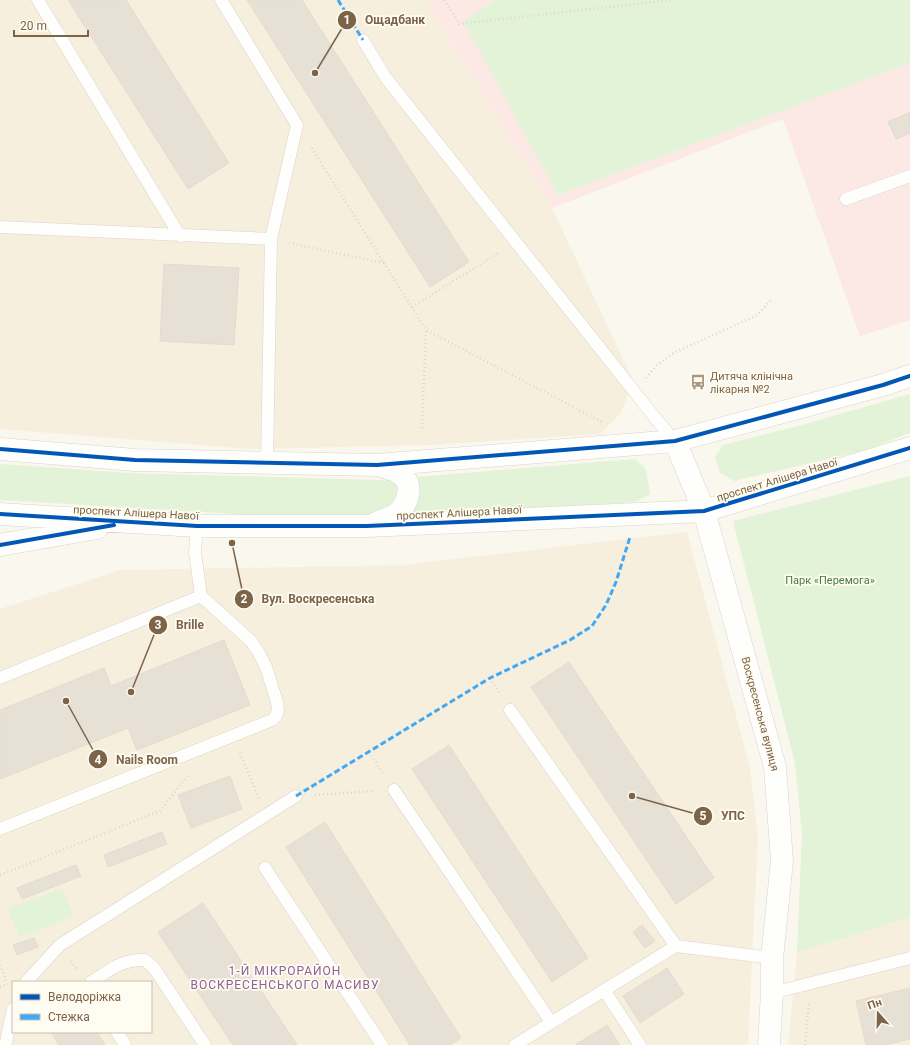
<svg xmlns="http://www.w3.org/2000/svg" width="910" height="1045" font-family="Roboto,sans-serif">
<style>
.residential{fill:#f6efde;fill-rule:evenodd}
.medical{fill:#fce8e4}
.green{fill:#e3f3d7}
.building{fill:#e7e0d5;stroke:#e4dbcf}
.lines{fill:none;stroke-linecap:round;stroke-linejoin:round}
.service-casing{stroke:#d9d4cc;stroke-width:13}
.minor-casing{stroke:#d9d4cc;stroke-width:23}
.tertiary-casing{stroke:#d9d4cc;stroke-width:23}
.path{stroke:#ddd7ce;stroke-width:2.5;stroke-dasharray:1 3;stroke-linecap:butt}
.service{stroke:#fefefc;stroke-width:12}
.minor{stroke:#fefefc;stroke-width:22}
.tertiary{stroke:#fefefc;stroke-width:22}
.quiet{stroke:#3fa9f5;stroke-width:3;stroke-dasharray:6 3;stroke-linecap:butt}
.cycleway-casing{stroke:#fffcf2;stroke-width:6}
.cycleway{stroke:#0057b8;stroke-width:4}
.labels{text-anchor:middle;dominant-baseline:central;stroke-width:3.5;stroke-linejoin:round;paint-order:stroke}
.poi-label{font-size:11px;fill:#7d6348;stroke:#fffcf2;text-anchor:start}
.street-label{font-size:11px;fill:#7d6348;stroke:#fffcf2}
.park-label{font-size:11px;fill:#477e3c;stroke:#fffcf2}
.neighbourhood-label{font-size:12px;letter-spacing:1px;fill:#8d6099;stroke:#fffcf2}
.leader{fill:none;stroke:#7d6348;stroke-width:1.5}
.callout-dot{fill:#7d6348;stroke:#fffcf2;stroke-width:1.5}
.mark-label{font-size:12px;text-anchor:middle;font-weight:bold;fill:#fff}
.callout-label{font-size:12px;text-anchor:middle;font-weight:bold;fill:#7d6348;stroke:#fffcf2;stroke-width:3.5;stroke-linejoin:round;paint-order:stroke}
</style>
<rect width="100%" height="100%" fill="#faf7ee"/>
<path class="residential" d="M 0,0 L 425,0 L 552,208 L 633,380 L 621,413 L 600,434 L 431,445 L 249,449 L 0,429 Z
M 687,532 L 750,768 L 758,837 L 748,1045 L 0,1045 L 0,609 L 120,570 L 403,565 ZM 13,982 L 151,982 L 151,1032 L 13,1032 Z
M 910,917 L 910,1045 L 788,1045 L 797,953 Z"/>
<path class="medical" d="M 425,0 L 910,0 L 910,320 L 860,336 L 783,119 L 552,208 Z"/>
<path class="green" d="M 495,0 L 910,0 L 910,63 L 558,195 L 463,21 Z
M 910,394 L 910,433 L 866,450 L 734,481 L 720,473 L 715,458 L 723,445 L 798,426 Z
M 635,459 L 646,469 L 650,494 L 635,502 L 336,520 L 0,500 L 0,464 L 130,473 L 380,480 Z
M 910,476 L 910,917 L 797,953 L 802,833 L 795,763 L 733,521 Z
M 62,888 L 74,916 L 19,937 L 8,909 Z"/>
<path class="building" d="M 68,0 L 126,0 L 229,163 L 188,189 Z
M 247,0 L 302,0 L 469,262 L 430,287 Z
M 910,112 L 910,133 L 896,139 L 888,122 Z
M 164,264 L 239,268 L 234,345 L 160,341 Z
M 224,640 L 250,705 L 137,750 L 128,728 L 0,779 L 0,710 L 104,668 L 111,686 Z
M 569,662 L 714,878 L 676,904 L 531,687 Z
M 449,745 L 588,958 L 552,982 L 412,769 Z
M 230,776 L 242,809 L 191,828 L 178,795 Z
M 325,822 L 461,1038 L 450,1045 L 410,1045 L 286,847 Z
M 162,832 L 167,844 L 108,867 L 104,855 Z
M 76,865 L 81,876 L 22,899 L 17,888 Z
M 203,903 L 297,1045 L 233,1045 L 158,932 Z
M 642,925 L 655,941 L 645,948 L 633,932 Z
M 34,938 L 38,947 L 17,955 L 13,945 Z
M 667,968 L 684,994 L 640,1023 L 623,996 Z
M 910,988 L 910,1039 L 884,1045 L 866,1045 L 856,1001 Z
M 607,1025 L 620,1045 L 575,1045 Z
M 51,1032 L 97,1032 L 105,1045 L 59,1045 Z"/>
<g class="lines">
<g class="service-casing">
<path id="service" d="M 38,0 L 180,236
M 221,0 L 297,125 L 271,239 L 267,461
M 363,40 L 386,78 L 656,419 L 675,441
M 846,199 L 910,176
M 0,227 L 271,239
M 0,678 L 201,596
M 510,710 L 676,946
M 394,790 L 551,1022
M 0,829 L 272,720 L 276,716 L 278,710 L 277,702 L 266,667 L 259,653 L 251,641 L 201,596 L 195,552 L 197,526
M 265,868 L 382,1045
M 26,982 L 60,945 L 296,796
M 91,982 C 110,970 122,959 145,960 L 154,968 L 205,1045
M 604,990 L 640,1045
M 772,993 L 910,958
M 117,1032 L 125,1045
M 4,1045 L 6,1042 L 13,1009
M 515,1045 L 676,946 L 772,958"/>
</g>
<g class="minor-casing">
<path id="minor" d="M 675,441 L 704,511 L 775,767 L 782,861 L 772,958 L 772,993 L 769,1045"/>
</g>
<g class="tertiary-casing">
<path id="tertiary" d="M 0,449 L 135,460 L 377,465 L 675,441 L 883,385 L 910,376
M 0,514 L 197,526 L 367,526 L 704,511 L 910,448
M 376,523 C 381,521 388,519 393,516 C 408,508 416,483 399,473 C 393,469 385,467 378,465
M 0,545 L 97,528"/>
</g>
<path class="path" d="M 444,0 L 459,24 L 671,0
M 289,243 L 384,263 L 311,147
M 384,263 L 426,330 L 602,422
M 412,307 L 500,252
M 646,378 L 656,366 L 675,352 L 756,316 L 772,299
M 422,428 L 426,330
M 490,678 L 500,694
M 369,752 L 384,775
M 240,753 L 259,799
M 315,795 L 375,791
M 0,875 L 160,811 L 188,775
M 71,961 L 77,970
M 0,965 L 7,983
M 0,987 L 8,984
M 805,1045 L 809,1003"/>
<use href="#service" class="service"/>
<use href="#minor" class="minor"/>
<use href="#tertiary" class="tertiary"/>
<path class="quiet" d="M 338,0 L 363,40
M 296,796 L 490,678 L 570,640 L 592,626 L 606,605 L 616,582 L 630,537"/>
<g class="cycleway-casing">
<path id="cycleway" d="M 0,449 L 135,460 L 377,465 L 675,441 L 883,385 L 910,376
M 0,514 L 197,526 L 367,526 L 704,511 L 910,448
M 0,545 L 114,525"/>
</g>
<use href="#cycleway" class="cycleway"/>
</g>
<defs>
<g id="bus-bare" transform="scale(1.2)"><path d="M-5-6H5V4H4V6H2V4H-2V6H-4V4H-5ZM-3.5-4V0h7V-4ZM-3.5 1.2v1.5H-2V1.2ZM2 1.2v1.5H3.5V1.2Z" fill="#a99782" stroke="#fffcf2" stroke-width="2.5" paint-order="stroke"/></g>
</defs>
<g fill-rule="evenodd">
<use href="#bus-bare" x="698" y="382"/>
</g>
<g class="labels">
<g class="poi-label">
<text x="710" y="376">Дитяча клінічна<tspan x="710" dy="13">лікарня №2</tspan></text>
</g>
<g class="street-label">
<text transform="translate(777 480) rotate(-17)">проспект Алішера Навої</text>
<text transform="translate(136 513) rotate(3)">проспект Алішера Навої</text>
<text transform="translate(459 513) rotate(-3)">проспект Алішера Навої</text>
<text transform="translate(760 714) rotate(75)">Воскресенська вулиця</text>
</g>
<g class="park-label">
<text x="830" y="580">Парк «Перемога»</text>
</g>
<g class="neighbourhood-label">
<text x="285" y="971">1-Й МІКРОРАЙОН<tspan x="285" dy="14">ВОСКРЕСЕНСЬКОГО МАСИВУ</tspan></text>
</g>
</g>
<path class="leader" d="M315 73L347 20M232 543L244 599M131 692L158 625M66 701L98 759M632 796L703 816"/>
<g class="callout-dot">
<circle cx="315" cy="73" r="4"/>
<circle cx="232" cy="543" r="4"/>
<circle cx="131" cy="692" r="4"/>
<circle cx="66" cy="701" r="4"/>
<circle cx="632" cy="796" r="4"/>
<circle cx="347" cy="20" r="10"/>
<circle cx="244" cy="599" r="10"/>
<circle cx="158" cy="625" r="10"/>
<circle cx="98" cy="759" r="10"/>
<circle cx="703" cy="816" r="10"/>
</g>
<g class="mark-label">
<text x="347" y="24">1</text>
<text x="244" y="603">2</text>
<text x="158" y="629">3</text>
<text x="98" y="764">4</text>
<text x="703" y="820">5</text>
</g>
<g class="callout-label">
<text x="395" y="24">Ощадбанк</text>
<text x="318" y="603">Вул. Воскресенська</text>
<text x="190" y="629">Brille</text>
<text x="147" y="764">Nails Room</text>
<text x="733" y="820">УПС</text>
</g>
<rect x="12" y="981" width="140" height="52" fill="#fffcf2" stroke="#cbbfae"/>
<rect x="20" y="994" width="20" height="6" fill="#0057b8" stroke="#cbbfae"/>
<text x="48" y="1001" font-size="12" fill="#7d6348">Велодоріжка</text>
<rect x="20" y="1014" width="20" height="6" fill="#3fa9f5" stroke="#cbbfae"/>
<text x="48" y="1021" font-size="12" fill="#7d6348">Стежка</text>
<g transform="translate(878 1013) rotate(340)" stroke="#fffcf2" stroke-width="3" paint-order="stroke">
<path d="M0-3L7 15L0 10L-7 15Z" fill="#7d6348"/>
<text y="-6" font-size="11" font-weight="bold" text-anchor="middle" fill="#7d6348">Пн</text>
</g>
<path d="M14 30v6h74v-6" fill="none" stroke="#7d6348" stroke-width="2"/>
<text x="20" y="30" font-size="12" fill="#7d6348" stroke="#fffcf2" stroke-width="3" paint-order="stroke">20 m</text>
</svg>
